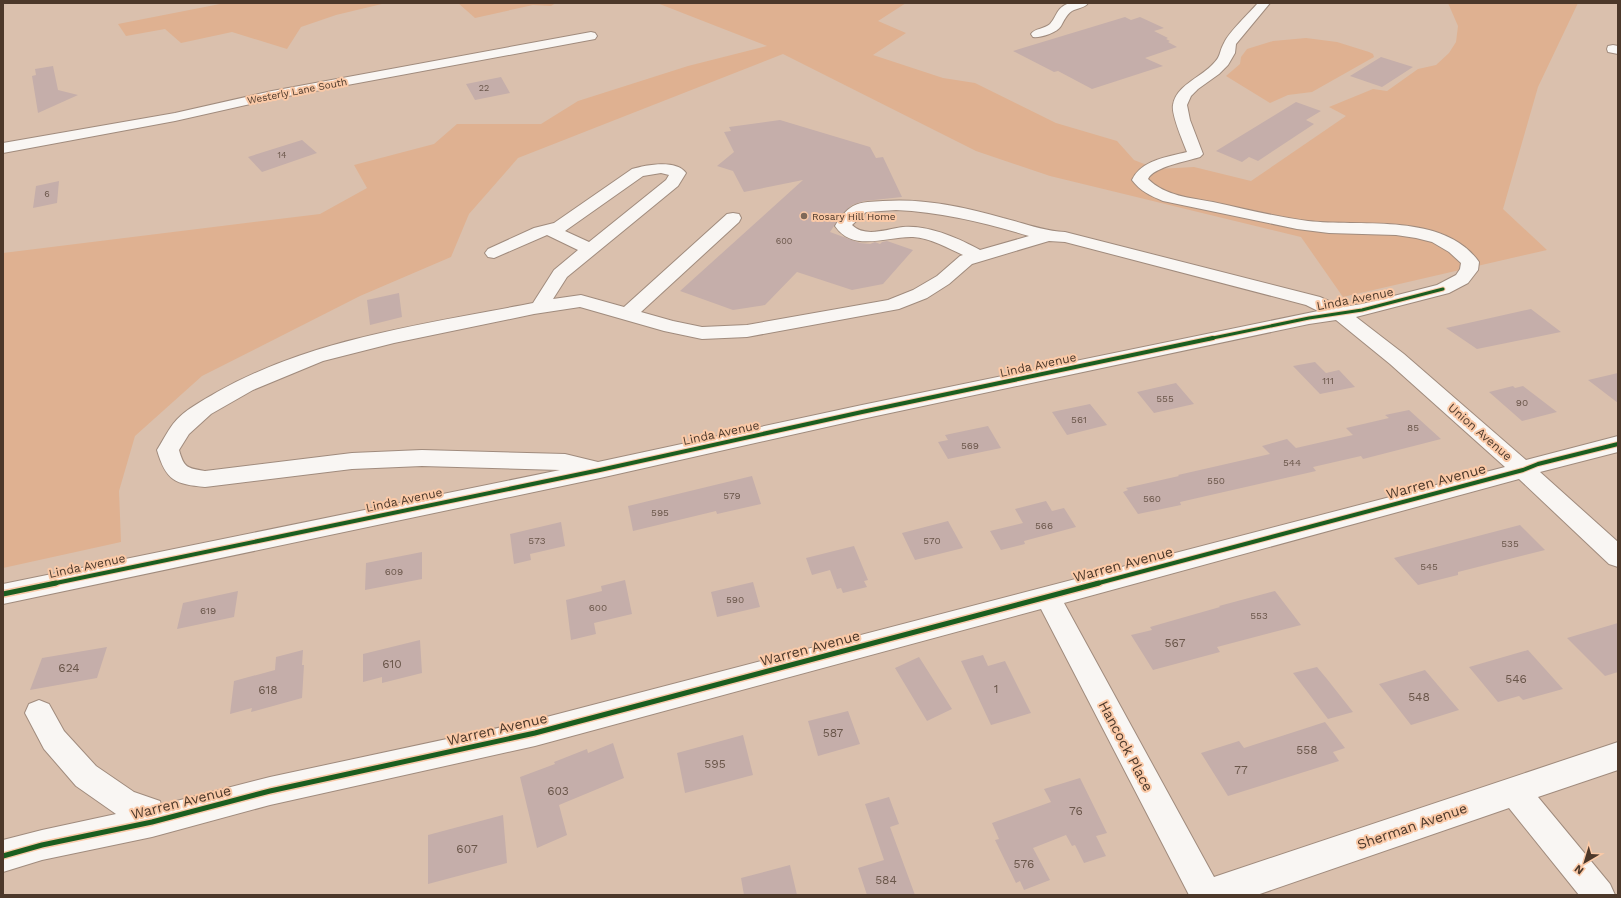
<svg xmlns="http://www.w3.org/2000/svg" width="1621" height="898" font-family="'Work Sans',sans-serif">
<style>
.green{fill:#dfb191}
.building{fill:#c5aeaa}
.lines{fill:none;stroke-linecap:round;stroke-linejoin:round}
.minor-casing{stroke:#a08b7d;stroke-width:2}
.minor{fill:#f9f6f3;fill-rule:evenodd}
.cycleway-far2-casing{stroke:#fac9a7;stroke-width:5}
.cycleway-far1-casing{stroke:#fac9a7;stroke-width:6}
.cycleway-casing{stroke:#fac9a7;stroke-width:8}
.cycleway-far2{stroke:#1b5e20;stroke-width:3}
.cycleway-far1{stroke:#1b5e20;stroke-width:4}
.cycleway{stroke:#1b5e20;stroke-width:5}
.poi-dot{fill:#7e6858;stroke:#fac9a7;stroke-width:1.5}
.labels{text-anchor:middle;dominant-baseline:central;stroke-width:4;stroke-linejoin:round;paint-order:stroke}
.far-number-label{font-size:9px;fill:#6a564a}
.far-street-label{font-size:10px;fill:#4c382a;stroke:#fac9a7}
.far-poi-label{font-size:10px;fill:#4c382a;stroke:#fac9a7;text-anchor:start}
.number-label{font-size:10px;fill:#6a564a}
.street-label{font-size:12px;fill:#4c382a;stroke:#fac9a7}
.near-number-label{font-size:12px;fill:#6a564a}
.near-street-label{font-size:14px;fill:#4c382a;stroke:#fac9a7}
</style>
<rect width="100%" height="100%" fill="#dac0ad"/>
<path class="green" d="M 225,3 L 386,3 L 336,15 L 301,27 L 287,49 L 232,32 L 181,43 L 165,29 L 126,36 L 118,24 Z
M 458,3 L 556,3 L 551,6 L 533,5 L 475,18 Z
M 657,3 L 906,3 L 878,21 L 906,33 L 873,55 L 943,78 L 975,83 L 1056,123 L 1117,141 L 1134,160 L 1157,169 L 1194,167 L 1251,181 L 1346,116 L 1329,107 L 1373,89 L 1387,91 L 1418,69 L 1436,65 L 1449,53 L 1456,42 L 1458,26 L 1448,3 L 1578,3 L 1538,87 L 1503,209 L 1547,250 L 1343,297 L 1301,237 L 1050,176 L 976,151 L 783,54 L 518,158 L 469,214 L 451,257 L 360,296 L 202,376 L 135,436 L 119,491 L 121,542 L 3,568 L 3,253 L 320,214 L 367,188 L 354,165 L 434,144 L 457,124 L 541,124 L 578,101 L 688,66 L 767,46 Z
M 1306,38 L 1337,42 L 1369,52 L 1373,54 L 1374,57 L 1312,92 L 1288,95 L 1270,103 L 1226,76 L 1240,64 L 1241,57 L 1247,49 L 1273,41 Z"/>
<path class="building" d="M 1125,17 L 1131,20 L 1140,17 L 1164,28 L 1154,31 L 1168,38 L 1166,39 L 1170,41 L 1168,42 L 1177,47 L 1145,58 L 1163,66 L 1092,89 L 1058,71 L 1054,72 L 1013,51 Z
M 1381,57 L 1413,67 L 1382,87 L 1350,76 Z
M 53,66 L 58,90 L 78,95 L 38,113 L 32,76 L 36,75 L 35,69 Z
M 501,77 L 510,93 L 475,100 L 466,84 Z
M 1296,102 L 1321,111 L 1306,120 L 1314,124 L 1258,161 L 1249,157 L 1242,162 L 1216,151 Z
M 780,120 L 870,147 L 876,158 L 883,157 L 902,197 L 864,201 L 852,205 L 842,214 L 830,232 L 860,243 L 870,244 L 875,242 L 880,244 L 882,242 L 887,241 L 913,250 L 883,284 L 852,290 L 797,272 L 765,305 L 733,310 L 680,291 L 803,180 L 744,192 L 733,171 L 717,166 L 734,152 L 724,132 L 731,131 L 729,127 Z
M 302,140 L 317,153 L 262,172 L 248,157 Z
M 59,181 L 57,203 L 33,208 L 36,186 Z
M 399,293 L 402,317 L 370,325 L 367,300 Z
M 1531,309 L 1561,332 L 1477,349 L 1446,328 Z
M 1315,362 L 1326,373 L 1339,370 L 1355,387 L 1320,394 L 1293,366 Z
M 1618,373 L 1618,403 L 1588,380 Z
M 1176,383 L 1194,404 L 1154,413 L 1137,392 Z
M 1513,386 L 1515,388 L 1523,386 L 1557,412 L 1522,421 L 1489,392 Z
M 1090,404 L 1107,425 L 1067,435 L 1052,412 Z
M 1409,410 L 1441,439 L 1363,459 L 1361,456 L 1313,467 L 1316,471 L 1180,502 L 1181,505 L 1138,514 L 1123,492 L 1128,490 L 1126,488 L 1179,476 L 1178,475 L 1270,454 L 1262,446 L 1287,439 L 1296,448 L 1353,435 L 1346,428 L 1389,418 L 1385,415 Z
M 988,426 L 1001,448 L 948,459 L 938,442 L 948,440 L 945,435 Z
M 752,476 L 761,504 L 717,514 L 716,511 L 633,531 L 628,506 Z
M 1046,501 L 1052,511 L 1064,508 L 1076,527 L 1024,541 L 1025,544 L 1001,550 L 990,531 L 1023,523 L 1015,509 Z
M 948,521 L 963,548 L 915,560 L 902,533 Z
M 561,522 L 565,546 L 530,554 L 531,560 L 514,564 L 510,534 Z
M 1520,525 L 1545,550 L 1458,572 L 1458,575 L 1418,585 L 1394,558 Z
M 854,546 L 868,580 L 864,581 L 867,587 L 843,593 L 841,588 L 837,589 L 830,570 L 812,575 L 806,558 Z
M 422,552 L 422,579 L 365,590 L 366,563 Z
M 625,580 L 632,614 L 594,623 L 596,634 L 571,640 L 566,600 L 602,591 L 601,586 Z
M 753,582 L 760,607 L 717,617 L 711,592 Z
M 238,591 L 234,617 L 177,629 L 183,603 Z
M 1275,591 L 1301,625 L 1217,647 L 1220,652 L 1153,670 L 1131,635 L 1152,630 L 1150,627 L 1220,607 L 1219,606 Z
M 1618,623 L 1618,672 L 1605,676 L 1567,638 Z
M 420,640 L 422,673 L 382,683 L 382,677 L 363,682 L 363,654 Z
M 107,647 L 97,678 L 30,690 L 42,658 Z
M 303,650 L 302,665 L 304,665 L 302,698 L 251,712 L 252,708 L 230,714 L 234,681 L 275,670 L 276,657 Z
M 1528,650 L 1563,689 L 1523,700 L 1519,696 L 1498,702 L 1469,667 Z
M 983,655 L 988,666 L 1005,661 L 1031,713 L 991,725 L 961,661 Z
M 919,657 L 952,709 L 927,721 L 895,668 Z
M 1317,667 L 1327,679 L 1353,712 L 1328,719 L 1293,673 Z
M 1425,670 L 1459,710 L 1411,725 L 1379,684 Z
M 848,711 L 860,744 L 818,756 L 808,721 Z
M 1325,722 L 1345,748 L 1333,752 L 1339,761 L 1228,796 L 1201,753 L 1239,741 L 1244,748 Z
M 743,735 L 753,775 L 685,793 L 677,753 Z
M 613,743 L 624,778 L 559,805 L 567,835 L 537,848 L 520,777 L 555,764 L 554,762 L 587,749 L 588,753 Z
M 1080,778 L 1107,833 L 1096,836 L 1106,856 L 1084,863 L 1075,845 L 1072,846 L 1066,835 L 1033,848 L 1050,880 L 1024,890 L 1020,881 L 1016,883 L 995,840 L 999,839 L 992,823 L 1051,802 L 1044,789 Z
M 889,797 L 899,824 L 890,827 L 915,895 L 867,895 L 858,868 L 884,860 L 865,804 Z
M 503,815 L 507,863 L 428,884 L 428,835 Z
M 790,865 L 797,895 L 744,895 L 741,878 Z"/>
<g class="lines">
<g class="minor-casing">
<path id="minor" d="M 1069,3 L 1088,3 C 1085,8 1077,8 1072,11 C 1066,15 1064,21 1061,26 C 1057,33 1040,38 1033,37 L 1031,34 C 1035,28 1045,29 1050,24 C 1058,15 1055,9 1069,3 Z
M 1258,3 L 1270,3 L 1236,44 L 1235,53 L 1228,65 L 1219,74 L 1198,89 L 1191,96 L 1187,105 L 1190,120 L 1203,154 L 1200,157 C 1188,161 1153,167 1148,179 C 1165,196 1191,198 1213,202 C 1245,209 1276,217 1308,221 C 1360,227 1444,212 1479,262 L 1478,270 L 1468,283 L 1449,293 L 1356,317 L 1404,354 L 1526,460 L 1618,436 L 1618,452 L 1540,472 L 1618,542 L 1618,567 L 1609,564 L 1519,479 L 1064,603 L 1214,877 L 1618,742 L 1618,770 L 1538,797 L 1610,884 L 1615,895 L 1579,895 L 1509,808 L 1257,895 L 1189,895 L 1041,609 L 535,746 L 270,805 L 152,837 L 42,860 L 3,872 L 3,840 L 42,830 L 116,814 L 76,786 L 44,749 L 25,713 L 29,704 L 39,700 L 49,704 L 64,731 L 96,766 L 134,792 L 160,801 L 161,805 L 270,777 L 535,720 L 1505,467 L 1390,364 L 1336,320 L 1309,324 L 862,419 L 600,478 L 3,604 L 3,584 L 560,470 L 422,466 L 352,469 L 205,487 C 175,484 166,481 157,450 C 162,442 167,432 173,424 C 184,410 202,401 217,392 C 313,338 426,324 533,303 L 554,270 L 578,250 L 547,235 L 494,258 L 488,257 L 485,253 L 488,249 L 534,228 L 554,223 L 632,169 C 646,165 676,159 686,173 L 678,186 L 567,277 L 553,299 L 581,295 L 624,307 L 727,214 L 733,213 L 739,214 L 741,218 L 739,222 L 641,312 L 673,321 L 702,327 L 747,325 L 888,300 L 913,290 L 937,276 L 960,256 L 963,255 C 948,248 930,238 913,237 C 887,236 853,253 835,226 C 839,219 846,210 853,206 C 862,201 873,202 883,201 C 924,198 964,207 1003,218 C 1024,223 1043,231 1065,232 L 1320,297 L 1342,307 L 1362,304 L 1437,285 L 1456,275 L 1460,269 L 1461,263 L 1449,252 L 1432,242 L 1416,238 L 1396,235 L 1329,233 L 1297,229 L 1163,201 C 1151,196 1140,191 1132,180 C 1141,160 1167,157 1187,152 C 1183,142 1171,114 1173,105 C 1176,86 1199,78 1211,66 C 1222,56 1218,54 1224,43 C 1228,33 1250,12 1258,3 ZM 661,173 L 669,175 L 666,180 L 589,242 L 565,231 L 643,176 ZM 896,210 C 942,212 985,223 1029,236 L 980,250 C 958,238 929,225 903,227 C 887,229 865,238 852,225 L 866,212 ZM 1049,241 L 1065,242 L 1306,305 L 1318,311 L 862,405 L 598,462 L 565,454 L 422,450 L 352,453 L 205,471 C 187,468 184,468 179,450 L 189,434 L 211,414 L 253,390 L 323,361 L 394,343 L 534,314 L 580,307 L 664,331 L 702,339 L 747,337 L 899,309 L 927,298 L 949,284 L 972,264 Z
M 591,32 L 595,33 L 597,36 L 595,39 L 272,99 L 175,121 L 3,153 L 3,143 L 175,113 L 272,91 Z
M 1613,45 L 1618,46 L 1618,54 L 1608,52 L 1607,49 L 1608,46 Z"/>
</g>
<use href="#minor" class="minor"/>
<g class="cycleway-far2-casing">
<path id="cycleway-far2" d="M 1208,339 L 1309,318 L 1362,310 L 1443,289"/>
</g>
<g class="cycleway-far1-casing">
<path id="cycleway-far1" d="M 51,584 L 600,470 L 862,412 L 1213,338
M 1095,584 L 1523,470 L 1538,464 L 1618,444"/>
</g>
<g class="cycleway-casing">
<path id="cycleway" d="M 3,594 L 56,583
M 3,856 L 42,845 L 152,822 L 270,791 L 535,733 L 1099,583"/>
</g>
<use href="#cycleway-far2" class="cycleway-far2"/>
<use href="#cycleway-far1" class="cycleway-far1"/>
<use href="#cycleway" class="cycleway"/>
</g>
<circle class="poi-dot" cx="804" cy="216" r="4"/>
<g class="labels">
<g class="far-number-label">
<text x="484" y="88">22</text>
<text x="282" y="155">14</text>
<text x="47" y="194">6</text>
<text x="784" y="241">600</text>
</g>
<g class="far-street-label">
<text transform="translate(297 91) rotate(-11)">Westerly Lane South</text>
</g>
<g class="far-poi-label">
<text x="812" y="216">Rosary Hill Home</text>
</g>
<g class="number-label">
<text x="1328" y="380">111</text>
<text x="1165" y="398">555</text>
<text x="1522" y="402">90</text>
<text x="1079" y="419">561</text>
<text x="1413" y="427">85</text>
<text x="970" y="445">569</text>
<text x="1292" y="462">544</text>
<text x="1216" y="480">550</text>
<text x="732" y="495">579</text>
<text x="1152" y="498">560</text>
<text x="660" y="512">595</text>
<text x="1044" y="525">566</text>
<text x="537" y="540">573</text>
<text x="932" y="540">570</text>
<text x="1510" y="543">535</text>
<text x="1429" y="566">545</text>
<text x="394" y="571">609</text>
<text x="735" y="599">590</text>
<text x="598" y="607">600</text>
<text x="208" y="610">619</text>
<text x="1259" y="615">553</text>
</g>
<g class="street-label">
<text transform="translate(1355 299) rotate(-11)">Linda Avenue</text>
<text transform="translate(1038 365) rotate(-12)">Linda Avenue</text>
<text transform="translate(1480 432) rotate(41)">Union Avenue</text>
<text transform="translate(721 433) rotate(-12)">Linda Avenue</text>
<text transform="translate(404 500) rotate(-12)">Linda Avenue</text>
<text transform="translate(87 566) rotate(-12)">Linda Avenue</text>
</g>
<g class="near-number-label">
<text x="1175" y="643">567</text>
<text x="392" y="664">610</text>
<text x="69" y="668">624</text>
<text x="1516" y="679">546</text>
<text x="996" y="689">1</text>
<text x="268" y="690">618</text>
<text x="1419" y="697">548</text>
<text x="833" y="733">587</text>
<text x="1307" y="750">558</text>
<text x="715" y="764">595</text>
<text x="1241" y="770">77</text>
<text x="558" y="791">603</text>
<text x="1076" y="811">76</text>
<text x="467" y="849">607</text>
<text x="1024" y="864">576</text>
<text x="886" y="880">584</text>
</g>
<g class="near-street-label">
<text transform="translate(1436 481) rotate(-15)">Warren Avenue</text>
<text transform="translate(1123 564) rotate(-15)">Warren Avenue</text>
<text transform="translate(810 648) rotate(-15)">Warren Avenue</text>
<text transform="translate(497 729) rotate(-13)">Warren Avenue</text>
<text transform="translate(1126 746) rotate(62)">Hancock Place</text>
<text transform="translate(181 802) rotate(-14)">Warren Avenue</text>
<text transform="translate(1412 826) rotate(-19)">Sherman Avenue</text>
</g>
</g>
<rect width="1621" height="898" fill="none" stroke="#4c382a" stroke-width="8"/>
<g transform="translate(1585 862) rotate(218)" stroke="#fac9a7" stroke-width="3" paint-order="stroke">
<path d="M0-3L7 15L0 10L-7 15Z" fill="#4c382a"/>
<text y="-6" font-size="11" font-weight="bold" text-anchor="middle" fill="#4c382a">N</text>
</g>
</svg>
